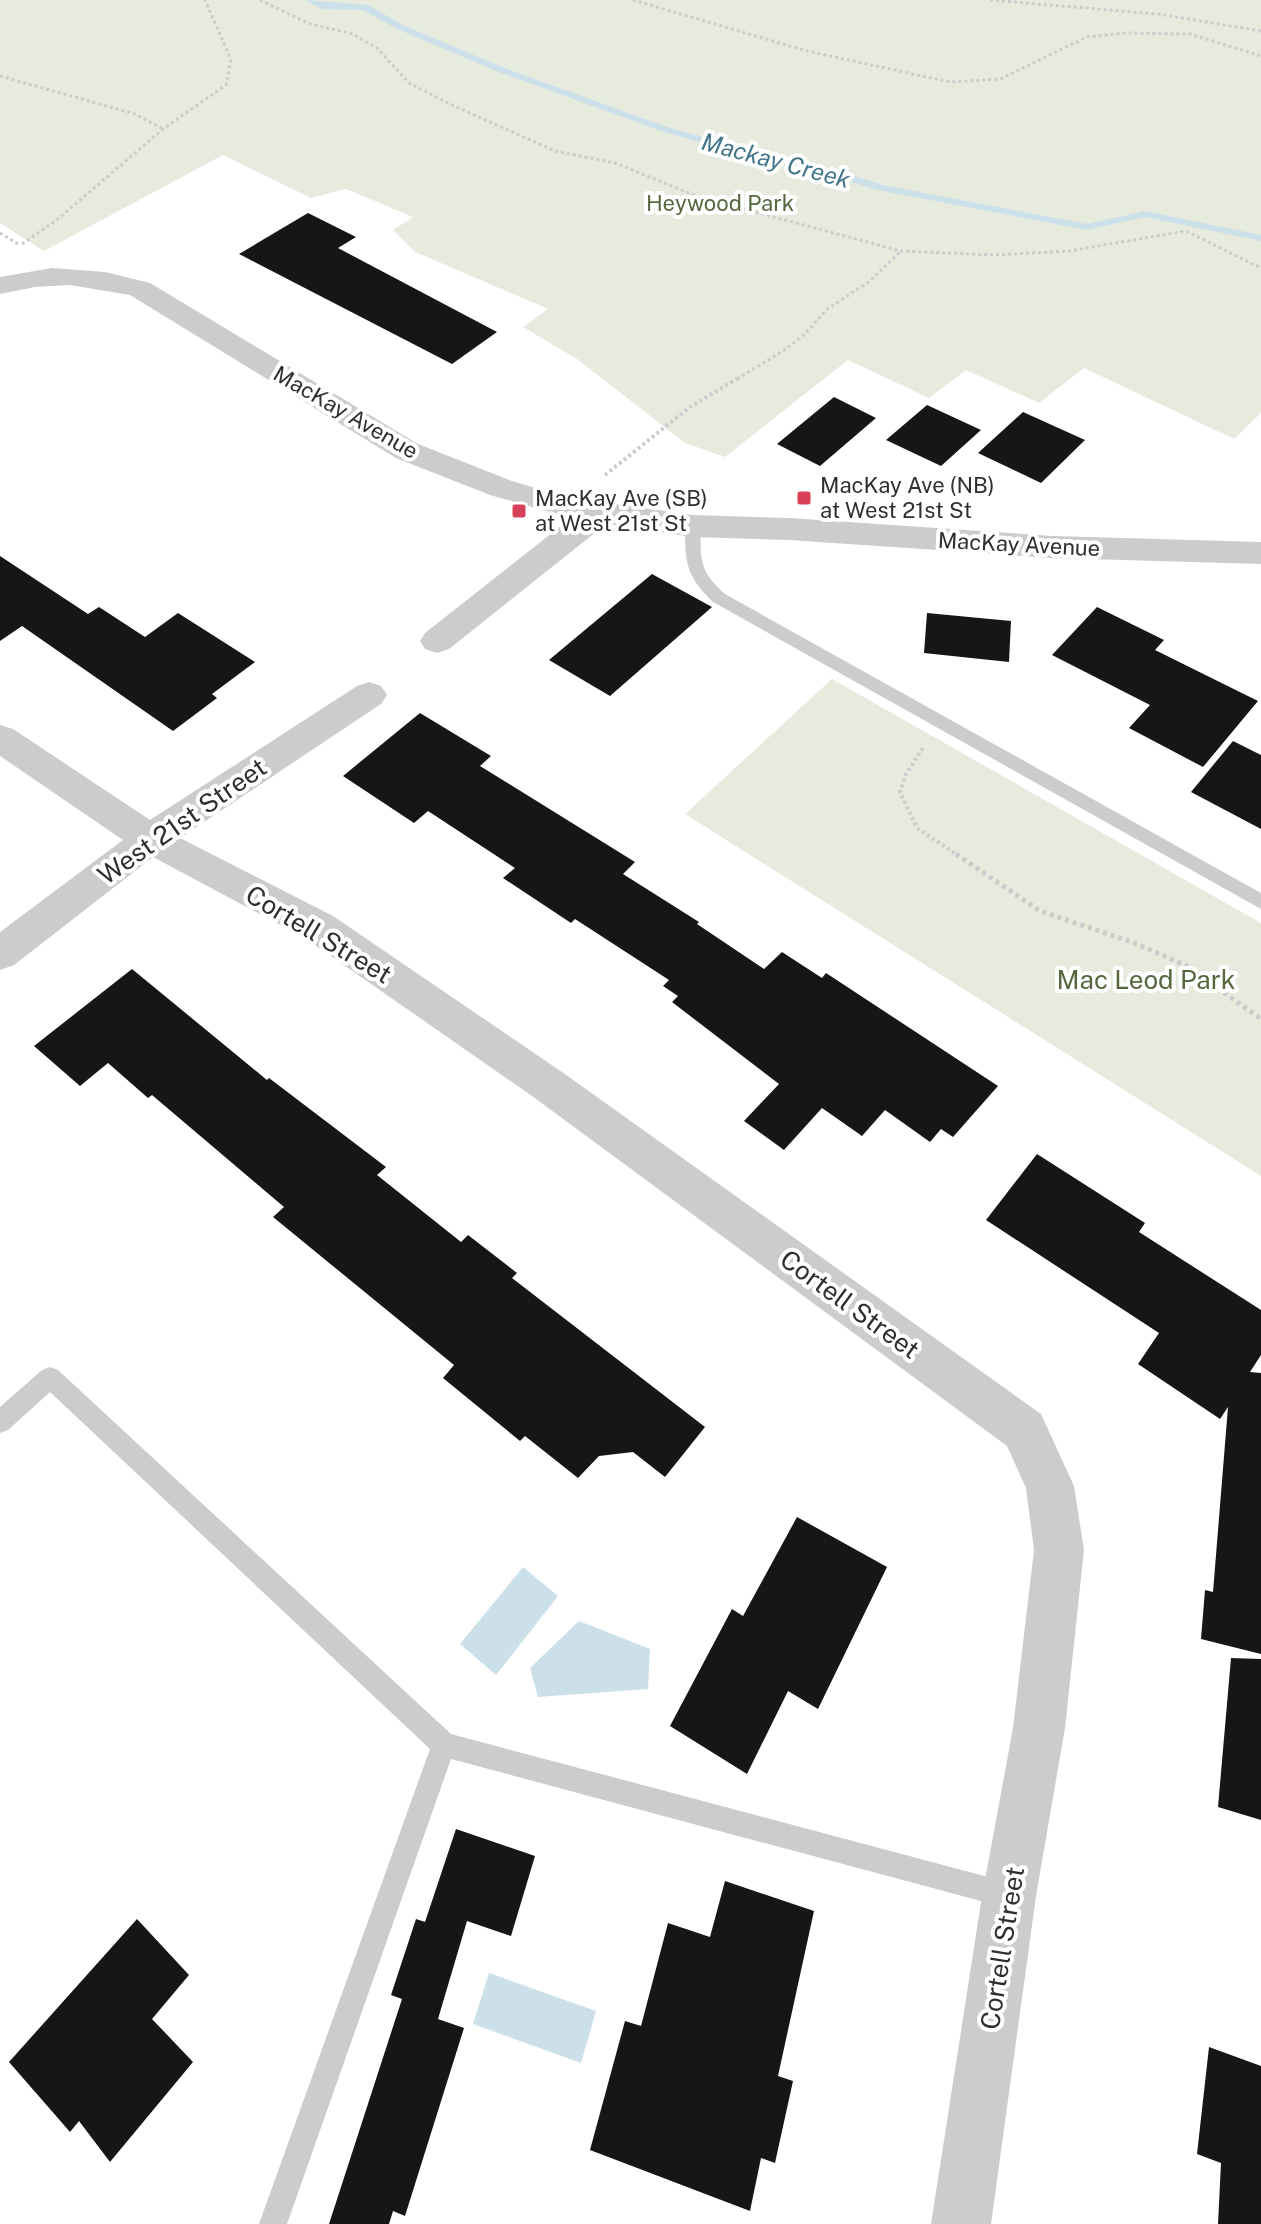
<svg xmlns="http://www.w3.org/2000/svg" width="1261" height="2224" font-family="'Public Sans',sans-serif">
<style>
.green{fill:#e6ebde}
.water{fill:#cce0e9}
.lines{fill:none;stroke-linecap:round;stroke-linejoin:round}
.stream{fill:#cce0e9;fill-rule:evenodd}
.building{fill:#161616}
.path-far2{stroke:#ccc;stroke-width:3;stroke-dasharray:3 3;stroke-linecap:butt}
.path-far1{stroke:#ccc;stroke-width:4;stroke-dasharray:3 3;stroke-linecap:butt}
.path{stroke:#ccc;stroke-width:5;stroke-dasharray:4 4;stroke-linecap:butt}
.service{fill:#ccc;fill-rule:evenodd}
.minor{fill:#ccc;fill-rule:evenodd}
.poi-dot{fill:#d74059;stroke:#fff;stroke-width:3}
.labels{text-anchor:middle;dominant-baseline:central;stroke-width:8;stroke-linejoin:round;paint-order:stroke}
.far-park-label{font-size:22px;fill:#566740;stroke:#fff}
.far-street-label{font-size:22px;fill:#2f2f2f;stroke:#fff}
.far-poi-label{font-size:22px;fill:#2f2f2f;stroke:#fff;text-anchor:start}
.far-water-label{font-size:24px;font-style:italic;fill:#43768b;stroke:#fff}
.street-label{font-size:26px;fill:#2f2f2f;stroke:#fff}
.park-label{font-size:26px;fill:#566740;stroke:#fff}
</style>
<rect width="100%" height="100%" fill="#fff"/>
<path class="green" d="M 0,0 L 1261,0 L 1261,413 L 1234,439 L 1084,368 L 1039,403 L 966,370 L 929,398 L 848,360 L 725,457 L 685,443 L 577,359 L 523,327 L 548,309 L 415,252 L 393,230 L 413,217 L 346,189 L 311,198 L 223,155 L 44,251 L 0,223 Z
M 832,679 L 1261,923 L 1261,1176 L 685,814 Z"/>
<path class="water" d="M 523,1567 L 558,1596 L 496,1675 L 460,1644 Z
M 579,1621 L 650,1649 L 648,1689 L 538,1697 L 530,1668 Z
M 489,1973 L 596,2011 L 581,2063 L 473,2024 Z"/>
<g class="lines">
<path class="stream" d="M 305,0 L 368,5 L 403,25 L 502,67 L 667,127 L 738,147 L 816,164 L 883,185 L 1087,224 L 1145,211 L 1261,235 L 1261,241 L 1145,217 L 1087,230 L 877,190 L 810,169 L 732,152 L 661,131 L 496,71 L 397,29 L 363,10 L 322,9 Z"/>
</g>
<path class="building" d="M 308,213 L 356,237 L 338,248 L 497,332 L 452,364 L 239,254 Z
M 834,397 L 876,418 L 820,466 L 777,444 Z
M 927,405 L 981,430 L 941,466 L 886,440 Z
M 1023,412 L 1085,440 L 1041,483 L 978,453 Z
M 0,556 L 88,614 L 99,607 L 145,637 L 178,613 L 255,662 L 212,694 L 217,698 L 173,731 L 22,626 L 0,641 Z
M 652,574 L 712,607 L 610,696 L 549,660 Z
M 1097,607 L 1164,640 L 1155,650 L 1258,701 L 1203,767 L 1129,728 L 1150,705 L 1052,655 Z
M 927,613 L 1011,621 L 1009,662 L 924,653 Z
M 420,713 L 491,756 L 480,766 L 635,862 L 623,874 L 699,922 L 697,924 L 764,969 L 782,952 L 822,978 L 826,973 L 998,1086 L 953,1137 L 941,1129 L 930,1142 L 885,1110 L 862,1136 L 822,1108 L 784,1150 L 744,1121 L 779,1084 L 672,1002 L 678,996 L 663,986 L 669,980 L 575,919 L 571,923 L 503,878 L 515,868 L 428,811 L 414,823 L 343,776 Z
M 1233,741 L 1261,755 L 1261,829 L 1191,792 Z
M 132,969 L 267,1080 L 269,1078 L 386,1167 L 377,1175 L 461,1242 L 468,1235 L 517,1273 L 512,1278 L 705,1427 L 665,1477 L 633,1452 L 599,1456 L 578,1478 L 525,1436 L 520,1441 L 443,1378 L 454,1365 L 273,1217 L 284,1207 L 152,1095 L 148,1098 L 108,1063 L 80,1086 L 34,1046 Z
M 1037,1154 L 1145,1223 L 1139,1232 L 1261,1310 L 1261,1355 L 1250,1372 L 1261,1373 L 1261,1654 L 1201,1639 L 1205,1590 L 1213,1592 L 1228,1407 L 1220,1419 L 1138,1364 L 1159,1333 L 986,1220 Z
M 797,1517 L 887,1567 L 818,1709 L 788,1691 L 747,1774 L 670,1726 L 732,1609 L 743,1616 Z
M 1231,1658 L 1261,1659 L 1261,1820 L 1218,1807 Z
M 456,1829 L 535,1856 L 511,1936 L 467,1921 L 438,2019 L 464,2028 L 405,2216 L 393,2211 L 389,2224 L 329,2224 L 402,1999 L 391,1995 L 416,1919 L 425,1922 Z
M 725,1881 L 814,1911 L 778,2076 L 793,2081 L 775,2163 L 761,2158 L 750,2211 L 590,2150 L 625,2021 L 641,2026 L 668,1923 L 710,1937 Z
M 137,1919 L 189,1975 L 152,2019 L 193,2062 L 110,2162 L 79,2121 L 70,2132 L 9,2062 Z
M 1209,2047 L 1261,2066 L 1261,2224 L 1218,2224 L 1221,2163 L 1197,2154 Z"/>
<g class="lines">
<path class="path-far2" d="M 260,0 L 310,24 L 353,34 L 378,49 L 409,83 L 452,105 L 555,151 L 615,163 L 699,197 L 901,251 L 993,255 L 1069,251 L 1186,231 L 1261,268
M 633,0 L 807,51 L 950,82 L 1000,79 L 1087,37 L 1125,33 L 1190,34 L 1261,56
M 990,0 L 1158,14 L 1261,31
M 0,76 L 135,114 L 163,129
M 0,233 L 20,245
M 22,244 L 58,219 L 163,129 L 226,85 L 231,60 L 205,0
M 737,379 L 786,349 L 805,334 L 826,310 L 870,281 L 901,251"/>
<path class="path-far1" d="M 605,475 L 690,407 L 740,377
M 923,748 L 906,774 L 900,792 L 917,828 L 959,856"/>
<path class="path" d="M 956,854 L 1040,911 L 1132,942 L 1187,966 L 1261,1019"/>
<path class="service" d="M 693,521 L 701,526 C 700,559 699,571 725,594 L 1261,893 L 1261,909 L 713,602 C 686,576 685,563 685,526 Z
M 50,1367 L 58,1370 L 451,1734 L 1007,1882 L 1016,1886 L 1020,1895 L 1016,1904 L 1007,1908 L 451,1759 L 287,2224 L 259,2224 L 430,1749 L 50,1392 L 8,1430 L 0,1433 L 0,1407 L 42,1370 Z"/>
<path class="minor" d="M 52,268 L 105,272 L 150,283 L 418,444 L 512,481 L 566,497 L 693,515 L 789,518 L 1053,536 L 1261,542 L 1261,564 L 1053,558 L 789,540 L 693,537 L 606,524 L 449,649 L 437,653 L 425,649 L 420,641 L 425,633 L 571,518 L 490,495 L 396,458 L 130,295 L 70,285 L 35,287 L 0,294 L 0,277 Z
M 369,682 L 381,686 L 387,695 L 381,704 L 180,838 L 333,916 L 562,1072 L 1041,1414 L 1074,1486 L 1084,1550 L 1065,1728 L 1036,1896 L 991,2224 L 931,2224 L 982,1896 L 1013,1728 L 1034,1550 L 1026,1488 L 1007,1446 L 532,1096 L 305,938 L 153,857 L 14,965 L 0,970 L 0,932 L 123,840 L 0,756 L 0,725 L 13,729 L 150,820 L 357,686 Z"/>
</g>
<g class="poi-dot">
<rect x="796" y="490" width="16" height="16" rx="4"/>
<rect x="511" y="503" width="16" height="16" rx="4"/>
</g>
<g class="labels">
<g class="far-park-label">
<text x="720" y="203">Heywood Park</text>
</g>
<g class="far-street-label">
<text transform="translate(346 412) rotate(30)">MacKay Avenue</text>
<text transform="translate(1019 544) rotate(3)">MacKay Avenue</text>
</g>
<g class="far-poi-label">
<text x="820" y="485">MacKay Ave (NB)<tspan x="820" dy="25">at West 21st St</tspan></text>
<text x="535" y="498">MacKay Ave (SB)<tspan x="535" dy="25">at West 21st St</tspan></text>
</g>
<g class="far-water-label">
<text transform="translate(776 160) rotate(15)">Mackay Creek</text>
</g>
<g class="street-label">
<text transform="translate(182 821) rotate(-35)">West 21st Street</text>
<text transform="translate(319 934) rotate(31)">Cortell Street</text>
<text transform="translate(850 1304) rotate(36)">Cortell Street</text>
<text transform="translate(1002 1948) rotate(-81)">Cortell Street</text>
</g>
<g class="park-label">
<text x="1146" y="979">Mac Leod Park</text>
</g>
</g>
</svg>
